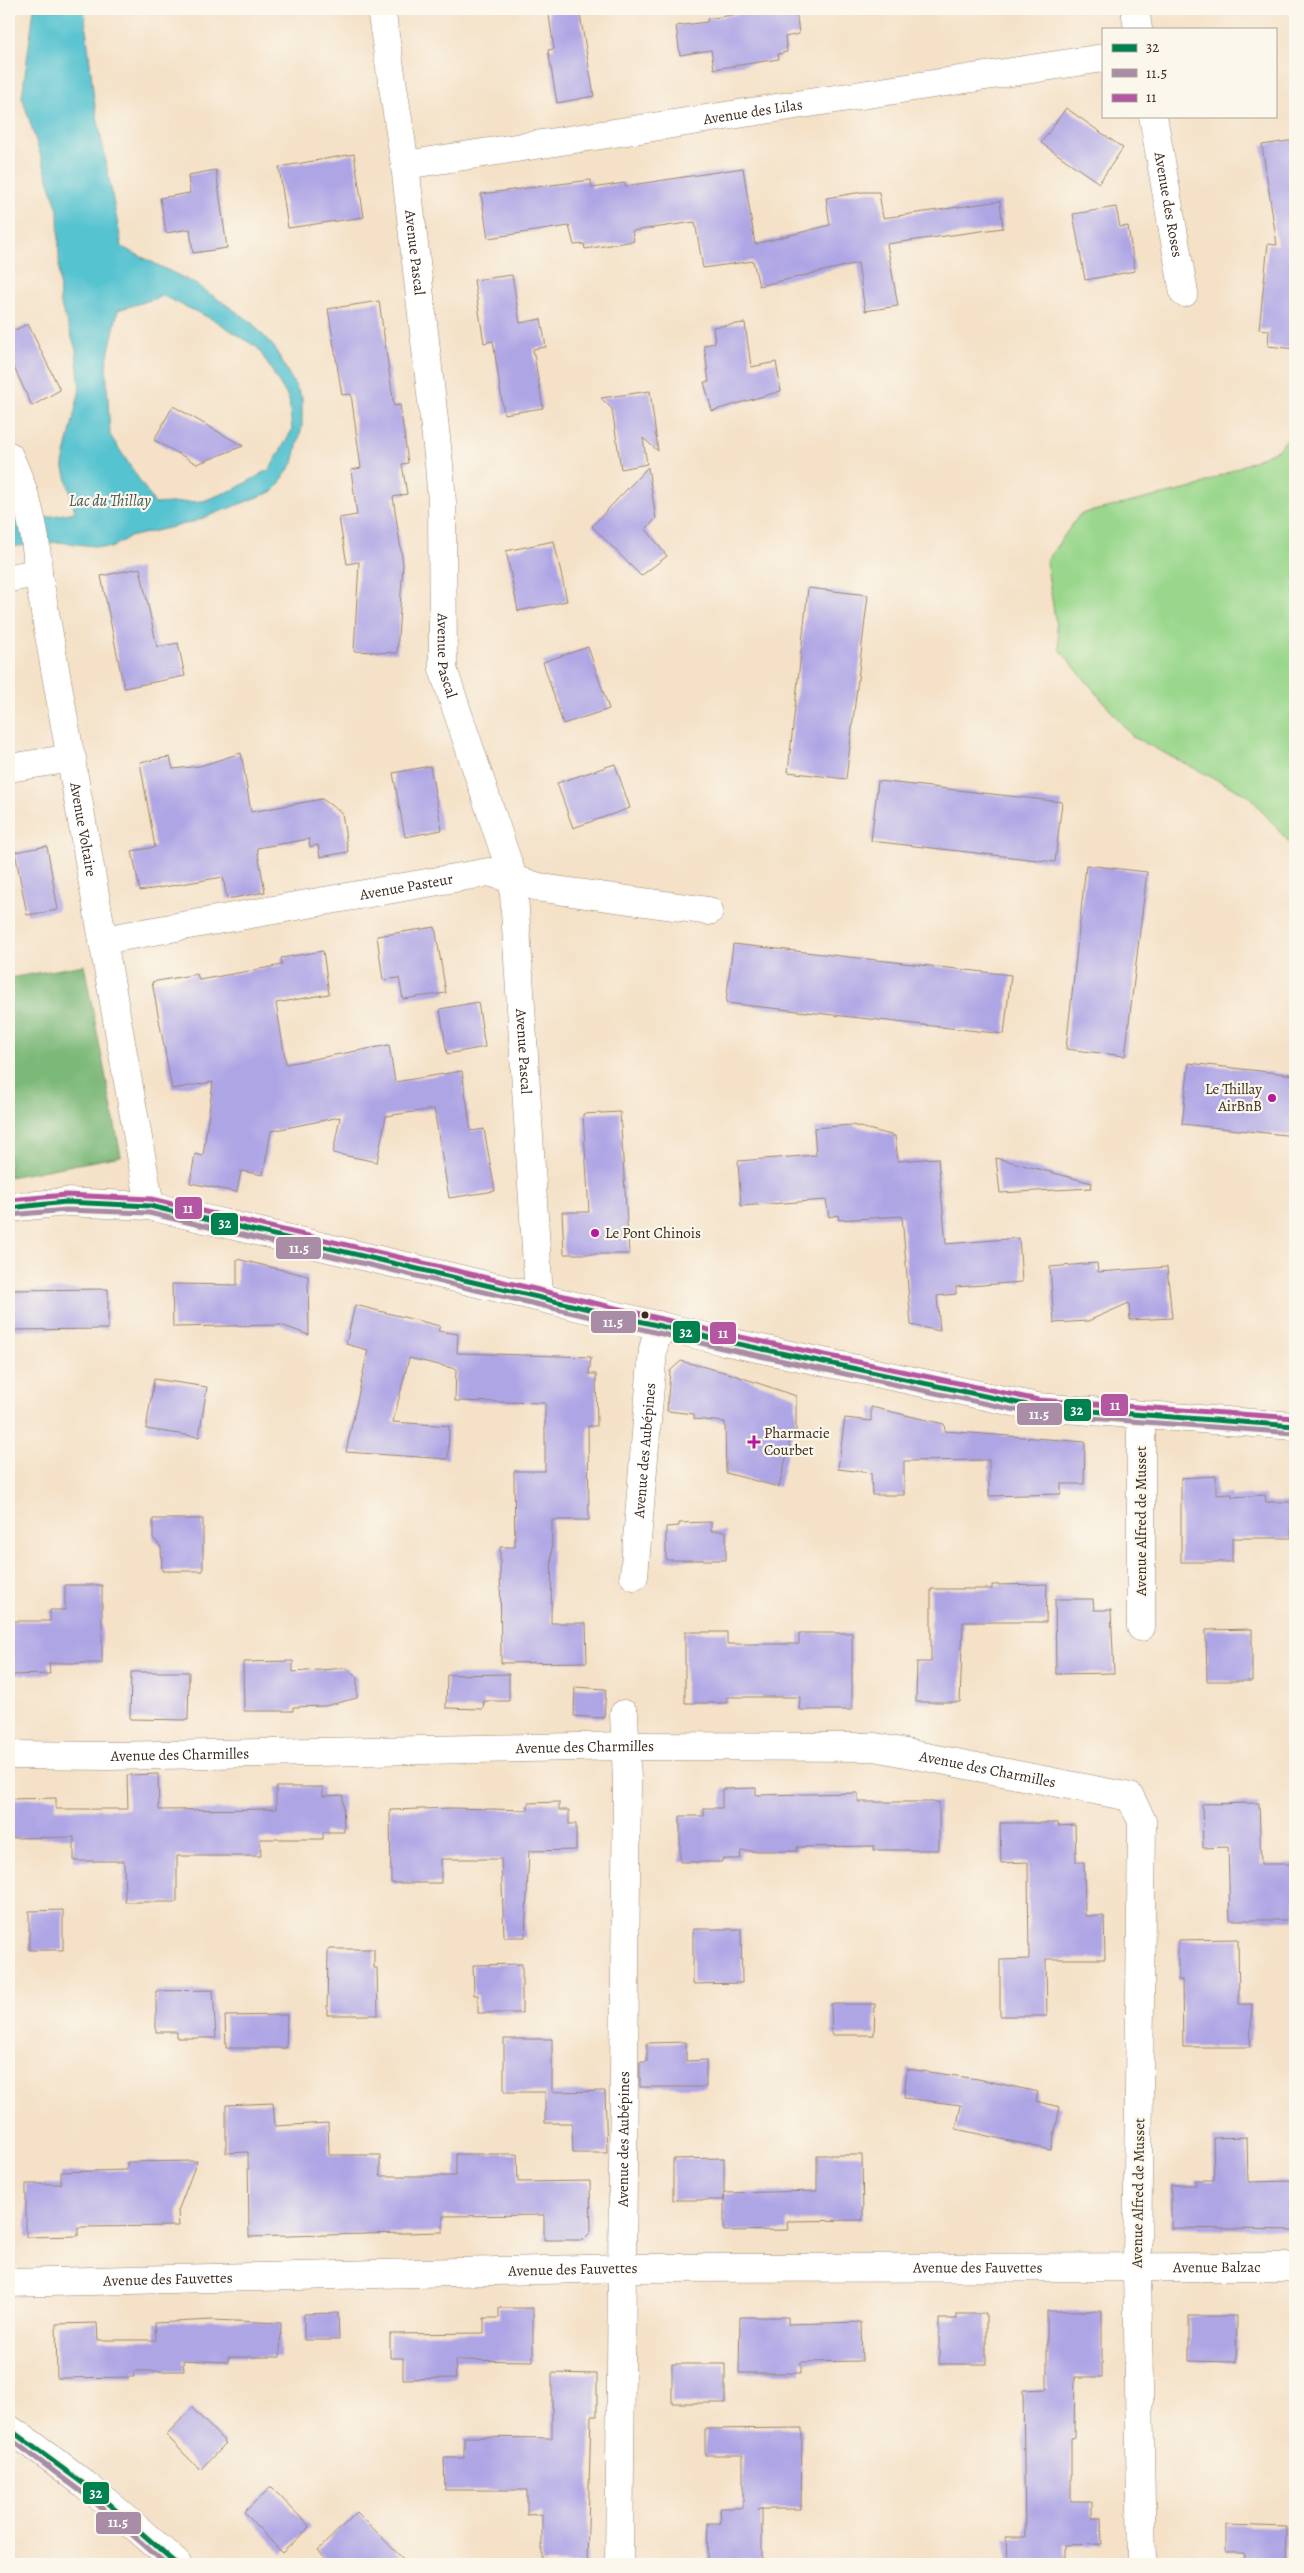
<svg xmlns="http://www.w3.org/2000/svg" width="1304" height="2573" font-family="Alegreya,serif">
<style>
.green{fill:#9ad78c;stroke:#6a8055}
.forest{fill:#7bb878;stroke:#5b714b}
.water{fill:#57c3d0;stroke:#497677;fill-rule:evenodd}
.building{fill:#aea5e5}
.lines{fill:none;stroke-linecap:round;stroke-linejoin:round}
.minor-casing{stroke:#988672;stroke-width:29}
.tertiary-casing{stroke:#988672;stroke-width:29}
.minor{stroke:#fff;stroke-width:28}
.tertiary{stroke:#fff;stroke-width:28}
.bus-1-casing{stroke:#fbf7ec;stroke-width:9}
.bus-2-casing{stroke:#fbf7ec;stroke-width:9}
.bus-3-casing{stroke:#fbf7ec;stroke-width:9}
.bus-1{stroke:#00814f;stroke-width:5}
.bus-2{stroke:#a98ca5;stroke-width:5}
.bus-3{stroke:#b456a1;stroke-width:5}
.poi-dot{fill:#b5179e;stroke:#fbf7ec;stroke-width:2}
.bus-dot{fill:#3b2a1e;stroke:#fbf7ec;stroke-width:2}
.labels{text-anchor:middle;dominant-baseline:central;stroke-width:4.5;stroke-linejoin:round;paint-order:stroke}
.street-label{font-size:15px;fill:#3b2a1e;stroke:#fbf7ec}
.poi-label{font-size:15px;fill:#3b2a1e;stroke:#fbf7ec;text-anchor:start}
.water-label{font-size:16px;font-style:italic;fill:#435853;stroke:#fbf7ec}
.line-badge{stroke:#fbf7ec;stroke-width:2}
.badge-label{font-size:14px;text-anchor:middle;font-weight:bold;fill:#fff}
</style>
<rect width="100%" height="100%" fill="#fbf7ec"/>
<filter id="ink" filterUnits="userSpaceOnUse"><feTurbulence type="fractalNoise" baseFrequency=".02" numOctaves="2"/><feDisplacementMap in="SourceGraphic" scale="10" xChannelSelector="R" yChannelSelector="G"/><feConvolveMatrix kernelMatrix="1 2 1 2 8 2 1 2 1" color-interpolation-filters="sRGB"/></filter>
<filter id="wash" filterUnits="userSpaceOnUse"><feTurbulence type="fractalNoise" baseFrequency=".0096" numOctaves="4" result="noise"/><feDisplacementMap in="SourceGraphic" scale="20" xChannelSelector="R" yChannelSelector="G"/><feGaussianBlur stdDeviation="1.12" result="paint"/><feColorMatrix in="noise" values="0 0 0 0 0 0 0 0 0 0 0 0 0 0 0 0 0 1.4 0 .05"/><feComposite in="paint" operator="in"/></filter>
<g filter="url(#wash)">
<rect width="100%" height="100%" fill="#f4e1c7"/>
<path class="green" d="M 1295,431 L 1295,849 L 1249,796 L 1133,737 L 1060,650 L 1046,561 L 1080,514 L 1193,488 L 1277,450 Z"/>
<path class="forest" d="M 84,965 L 121,1156 L 9,1177 L 9,978 Z"/>
<path class="water" d="M 34,9 L 84,9 L 94,100 L 122,247 L 197,285 L 250,321 L 274,347 L 302,398 L 302,426 L 293,463 L 274,491 L 190,523 L 129,537 L 111,548 L 59,542 L 9,547 L 9,524 L 75,512 L 63,464 L 80,389 L 76,349 L 60,303 L 58,210 L 22,97 ZM 163,296 L 216,321 L 258,348 L 289,399 L 292,430 L 270,469 L 235,489 L 203,501 L 155,504 L 110,435 L 106,365 L 118,310 Z"/>
<g id="blocks">
<path class="building" d="M 548,9 L 579,9 L 594,96 L 557,103 L 548,50 L 554,49 Z
M 744,9 L 796,9 L 799,34 L 785,37 L 787,52 L 778,54 L 779,59 L 714,69 L 711,50 L 680,55 L 676,26 L 707,22 L 707,19 L 745,13 Z
M 1066,108 L 1123,148 L 1099,183 L 1041,143 Z
M 1295,140 L 1295,349 L 1268,346 L 1269,330 L 1259,329 L 1268,244 L 1277,245 L 1262,145 Z
M 354,154 L 364,217 L 288,228 L 279,167 Z
M 743,168 L 755,244 L 830,225 L 826,198 L 862,192 L 879,192 L 883,218 L 1000,201 L 1003,228 L 887,244 L 898,306 L 865,311 L 858,263 L 759,286 L 753,261 L 703,268 L 695,222 L 632,231 L 634,241 L 585,249 L 584,244 L 574,245 L 569,226 L 488,238 L 481,194 L 591,180 L 592,188 L 625,183 L 625,186 Z
M 216,170 L 227,248 L 193,253 L 190,229 L 166,233 L 160,198 L 190,193 L 188,175 Z
M 1116,207 L 1120,227 L 1128,226 L 1135,271 L 1085,280 L 1073,214 Z
M 512,275 L 520,323 L 541,319 L 546,347 L 533,349 L 543,408 L 504,414 L 493,341 L 484,343 L 474,280 Z
M 379,301 L 394,406 L 400,405 L 408,463 L 402,464 L 407,494 L 393,497 L 403,564 L 397,653 L 354,651 L 359,562 L 347,564 L 339,518 L 357,515 L 351,470 L 361,468 L 351,394 L 342,395 L 328,309 Z
M 745,323 L 751,367 L 776,362 L 781,391 L 712,411 L 704,382 L 709,382 L 704,345 L 715,343 L 713,327 Z
M 28,324 L 60,390 L 32,406 L 9,357 L 9,333 Z
M 650,391 L 658,451 L 643,438 L 647,464 L 621,469 L 612,409 L 601,398 Z
M 173,406 L 243,446 L 197,464 L 154,440 Z
M 648,467 L 656,519 L 646,529 L 667,556 L 641,576 L 592,526 Z
M 554,541 L 567,601 L 518,611 L 506,551 Z
M 140,568 L 157,647 L 178,643 L 185,676 L 124,688 L 101,576 Z
M 808,588 L 868,595 L 846,779 L 788,772 Z
M 588,647 L 609,709 L 563,724 L 543,662 Z
M 241,753 L 251,812 L 322,799 L 342,813 L 348,852 L 320,857 L 318,845 L 310,847 L 309,839 L 257,848 L 265,892 L 227,899 L 223,877 L 140,891 L 132,851 L 155,847 L 140,762 L 170,757 L 173,769 L 200,766 Z
M 615,764 L 630,808 L 573,828 L 557,783 Z
M 430,766 L 442,830 L 405,837 L 393,773 Z
M 878,781 L 1062,802 L 1055,862 L 871,841 Z
M 47,846 L 58,910 L 27,915 L 15,852 Z
M 1086,865 L 1147,872 L 1125,1056 L 1066,1049 Z
M 435,927 L 446,993 L 403,999 L 399,978 L 383,980 L 377,936 Z
M 733,944 L 1011,975 L 1004,1034 L 726,1003 Z
M 323,951 L 329,994 L 276,1003 L 286,1064 L 389,1045 L 395,1082 L 462,1071 L 471,1131 L 484,1129 L 495,1191 L 449,1198 L 434,1109 L 386,1116 L 377,1162 L 333,1153 L 340,1117 L 271,1131 L 263,1175 L 241,1171 L 237,1192 L 190,1183 L 195,1154 L 203,1156 L 213,1082 L 172,1089 L 152,982 L 197,974 L 199,980 L 282,965 L 281,958 Z
M 478,1002 L 485,1047 L 447,1054 L 440,1009 Z
M 1189,1063 L 1295,1075 L 1295,1136 L 1182,1124 Z
M 620,1112 L 629,1254 L 564,1254 L 562,1212 L 589,1212 L 583,1114 Z
M 852,1125 L 895,1136 L 898,1161 L 938,1158 L 946,1244 L 1019,1238 L 1022,1282 L 956,1287 L 956,1294 L 937,1296 L 940,1331 L 911,1325 L 902,1216 L 839,1220 L 838,1215 L 829,1217 L 826,1200 L 741,1206 L 738,1161 L 816,1155 L 814,1128 Z
M 996,1158 L 1092,1183 L 1091,1188 L 1000,1193 Z
M 237,1259 L 308,1276 L 309,1335 L 281,1325 L 173,1327 L 172,1284 L 237,1285 Z
M 1097,1263 L 1098,1272 L 1167,1267 L 1172,1318 L 1130,1320 L 1129,1303 L 1088,1321 L 1054,1323 L 1050,1267 Z
M 108,1289 L 108,1329 L 9,1330 L 9,1290 Z
M 355,1305 L 440,1326 L 438,1331 L 458,1334 L 457,1353 L 591,1357 L 589,1374 L 596,1374 L 597,1426 L 588,1426 L 589,1520 L 552,1520 L 551,1623 L 586,1623 L 587,1662 L 501,1663 L 500,1547 L 515,1547 L 514,1471 L 545,1471 L 545,1403 L 455,1401 L 456,1369 L 409,1358 L 393,1422 L 449,1426 L 448,1459 L 346,1452 L 368,1350 L 346,1344 Z
M 681,1361 L 728,1373 L 796,1396 L 796,1433 L 792,1433 L 779,1487 L 726,1473 L 725,1422 L 694,1419 L 694,1414 L 667,1411 L 670,1371 Z
M 154,1379 L 207,1387 L 199,1437 L 146,1429 Z
M 871,1407 L 944,1424 L 945,1431 L 1085,1442 L 1084,1484 L 1061,1484 L 1061,1494 L 989,1496 L 989,1460 L 904,1461 L 904,1495 L 872,1495 L 871,1473 L 838,1469 L 845,1418 L 871,1421 Z
M 1216,1476 L 1216,1495 L 1232,1494 L 1232,1497 L 1265,1495 L 1266,1502 L 1291,1502 L 1291,1538 L 1232,1538 L 1232,1562 L 1181,1562 L 1181,1478 Z
M 153,1519 L 203,1519 L 203,1571 L 162,1571 L 161,1547 L 153,1538 Z
M 711,1522 L 711,1531 L 726,1531 L 726,1560 L 666,1560 L 666,1527 L 679,1526 L 679,1523 Z
M 1047,1584 L 1046,1622 L 963,1622 L 960,1702 L 916,1702 L 917,1662 L 931,1662 L 931,1589 L 992,1589 L 992,1585 Z
M 65,1585 L 102,1585 L 102,1663 L 49,1663 L 50,1674 L 9,1675 L 9,1621 L 50,1621 L 50,1610 L 65,1610 Z
M 1055,1599 L 1093,1599 L 1094,1610 L 1111,1610 L 1114,1673 L 1056,1674 Z
M 1252,1629 L 1252,1681 L 1207,1681 L 1206,1630 Z
M 685,1632 L 727,1632 L 727,1644 L 799,1644 L 799,1633 L 852,1633 L 852,1710 L 799,1710 L 800,1697 L 727,1697 L 727,1703 L 685,1703 Z
M 293,1661 L 293,1672 L 346,1668 L 357,1678 L 357,1698 L 325,1706 L 293,1707 L 293,1711 L 244,1711 L 243,1662 Z
M 131,1672 L 189,1672 L 188,1720 L 130,1719 Z
M 509,1674 L 509,1701 L 484,1701 L 483,1709 L 446,1708 L 447,1675 Z
M 575,1687 L 606,1689 L 604,1718 L 574,1716 Z
M 158,1774 L 159,1810 L 276,1809 L 276,1787 L 323,1787 L 323,1796 L 343,1795 L 344,1832 L 323,1832 L 323,1839 L 260,1839 L 261,1856 L 177,1856 L 177,1902 L 125,1902 L 124,1861 L 74,1861 L 74,1837 L 11,1838 L 11,1799 L 56,1798 L 56,1809 L 128,1809 L 127,1775 Z
M 756,1788 L 756,1795 L 858,1793 L 858,1802 L 939,1802 L 939,1850 L 874,1850 L 874,1846 L 797,1847 L 797,1851 L 741,1851 L 740,1859 L 722,1859 L 722,1862 L 680,1862 L 680,1816 L 704,1816 L 704,1808 L 722,1808 L 722,1789 Z
M 559,1802 L 559,1810 L 569,1810 L 569,1824 L 576,1824 L 576,1850 L 529,1851 L 525,1937 L 504,1937 L 501,1859 L 441,1859 L 441,1883 L 391,1883 L 390,1810 L 452,1808 L 528,1810 L 528,1803 Z
M 1259,1803 L 1261,1864 L 1295,1864 L 1295,1920 L 1230,1920 L 1228,1847 L 1203,1848 L 1202,1804 Z
M 1000,1823 L 1058,1823 L 1058,1826 L 1075,1825 L 1076,1862 L 1084,1862 L 1085,1916 L 1104,1916 L 1105,1959 L 1046,1959 L 1047,2016 L 1000,2016 L 1000,1960 L 1029,1959 L 1028,1862 L 1001,1863 Z
M 63,1910 L 63,1950 L 29,1950 L 29,1911 Z
M 693,1929 L 741,1929 L 742,1983 L 693,1984 Z
M 1238,1939 L 1239,2004 L 1252,2004 L 1250,2047 L 1183,2047 L 1182,1980 L 1178,1980 L 1178,1940 Z
M 328,1949 L 374,1949 L 374,1968 L 377,1968 L 378,2015 L 327,2015 Z
M 522,1964 L 522,2013 L 478,2013 L 478,1995 L 474,1995 L 473,1965 Z
M 213,1990 L 216,2038 L 177,2038 L 177,2032 L 156,2032 L 156,1991 Z
M 831,2004 L 875,2004 L 874,2035 L 832,2035 Z
M 287,2015 L 286,2048 L 226,2048 L 225,2016 Z
M 504,2039 L 552,2039 L 552,2092 L 605,2091 L 607,2153 L 573,2153 L 572,2123 L 545,2123 L 545,2092 L 504,2092 Z
M 686,2042 L 686,2061 L 706,2060 L 706,2087 L 640,2087 L 640,2062 L 647,2062 L 647,2043 Z
M 907,2069 L 978,2079 L 1038,2092 L 1036,2101 L 1060,2107 L 1051,2150 L 956,2129 L 961,2105 L 904,2098 Z
M 273,2103 L 275,2126 L 328,2123 L 329,2155 L 380,2155 L 380,2176 L 456,2176 L 456,2154 L 517,2154 L 518,2182 L 590,2181 L 591,2232 L 583,2240 L 544,2240 L 544,2215 L 443,2216 L 443,2232 L 249,2237 L 248,2152 L 226,2153 L 226,2105 Z
M 1247,2137 L 1248,2182 L 1295,2181 L 1295,2230 L 1171,2228 L 1171,2185 L 1196,2185 L 1196,2180 L 1214,2180 L 1213,2138 Z
M 817,2155 L 862,2155 L 863,2220 L 787,2221 L 788,2230 L 724,2231 L 724,2193 L 817,2191 Z
M 724,2158 L 724,2200 L 673,2200 L 673,2159 Z
M 197,2161 L 178,2211 L 179,2226 L 78,2227 L 78,2236 L 26,2237 L 26,2184 L 61,2184 L 61,2172 L 127,2170 L 127,2162 Z
M 499,2308 L 533,2308 L 533,2361 L 455,2360 L 456,2378 L 403,2379 L 403,2358 L 390,2358 L 390,2334 L 484,2333 L 484,2318 L 499,2318 Z
M 1047,2311 L 1102,2311 L 1102,2377 L 1075,2377 L 1074,2437 L 1071,2438 L 1071,2501 L 1091,2501 L 1091,2518 L 1101,2518 L 1102,2544 L 1065,2545 L 1065,2564 L 1007,2564 L 1006,2537 L 1025,2537 L 1023,2390 L 1047,2389 Z
M 338,2313 L 339,2340 L 304,2340 L 304,2314 Z
M 957,2314 L 986,2314 L 986,2364 L 939,2364 L 939,2319 L 957,2319 Z
M 1189,2316 L 1237,2316 L 1236,2362 L 1189,2361 Z
M 740,2317 L 788,2317 L 788,2324 L 861,2322 L 862,2361 L 801,2362 L 801,2373 L 739,2373 Z
M 212,2320 L 281,2323 L 280,2357 L 228,2357 L 228,2362 L 183,2360 L 184,2371 L 134,2371 L 134,2377 L 57,2378 L 56,2324 L 97,2323 L 98,2340 L 156,2340 L 155,2323 Z
M 672,2364 L 725,2364 L 725,2403 L 672,2403 Z
M 552,2373 L 597,2374 L 597,2416 L 591,2416 L 587,2564 L 542,2564 L 542,2514 L 527,2515 L 527,2490 L 445,2490 L 444,2458 L 464,2458 L 464,2437 L 552,2438 Z
M 192,2408 L 226,2443 L 200,2470 L 166,2435 Z
M 802,2428 L 801,2509 L 758,2509 L 762,2509 L 762,2562 L 707,2562 L 708,2523 L 721,2523 L 720,2508 L 743,2508 L 743,2455 L 705,2455 L 705,2429 Z
M 271,2487 L 310,2527 L 282,2553 L 244,2512 Z
M 357,2512 L 408,2564 L 331,2564 L 318,2550 Z
M 1226,2525 L 1286,2527 L 1285,2564 L 1243,2564 L 1244,2552 L 1226,2552 Z"/>
</g>
</g>
<g filter="url(#ink)">
<use href="#blocks" fill-opacity="0" stroke="#988672" stroke-width="1"/>
<g class="lines">
<g class="minor-casing">
<g id="minor">
<path id="s1" d="M 381,9 L 405,165 L 439,464 L 442,502 L 443,669 L 513,878 L 539,1297"/>
<path d="M 1135,9 L 1138,29"/>
<path id="s2" d="M 1153,116 L 1184,293"/>
<path id="s3" d="M 405,165 L 1103,58"/>
<path id="s4" d="M 9,456 C 27,494 37,532 38,573 L 150,1206"/>
<path d="M 9,578 L 38,573"/>
<path d="M 9,768 L 72,758"/>
<path id="s5" d="M 103,940 L 489,872 L 542,888 L 709,911"/>
<path d="M 1141,1415 L 1141,1627"/>
<path id="s6" d="M 634,1576 L 653,1350 L 659,1325"/>
<path id="s7" d="M 9,1755 L 109,1756 L 627,1746 L 875,1747 L 1130,1797 L 1142,1821 L 1137,2268 L 1142,2564"/>
<path id="s8" d="M 9,2283 L 623,2268 L 1295,2267"/>
<path d="M 9,2429 C 69,2468 124,2516 177,2564"/>
<path id="s9" d="M 619,2564 L 627,1780 L 624,1714"/>
</g>
</g>
<g class="tertiary-casing">
<path id="tertiary" d="M 9,1208 L 66,1202 L 150,1206 L 724,1341 L 1037,1407 L 1295,1426"/>
</g>
<use href="#minor" class="minor"/>
<use href="#tertiary" class="tertiary"/>
<g class="bus-1-casing">
<path id="bus-1" d="M 9,1208 L 66,1202 L 150,1206 L 724,1341 L 1037,1407 L 1295,1426
M 9,2429 L 96,2493 L 177,2564"/>
</g>
<g class="bus-2-casing">
<path id="bus-2" d="M 10,1215 L 66,1210 L 149,1213 L 722,1348 L 1035,1414 L 1294,1433
M 9,2438 L 91,2499 L 166,2564"/>
</g>
<g class="bus-3-casing">
<path id="bus-3" d="M 9,1200 L 66,1195 L 151,1199 L 726,1334 L 1038,1400 L 1295,1418"/>
</g>
<use href="#bus-1" class="bus-1"/>
<use href="#bus-2" class="bus-2"/>
<use href="#bus-3" class="bus-3"/>
</g>
</g>
<g class="poi-dot">
<circle cx="1272" cy="1098" r="5"/>
<circle cx="595" cy="1233" r="5"/>
<path d="M751.5 1434.5h5v5h5v5h-5v5h-5v-5h-5v-5h5z"/>
</g>
<circle class="bus-dot" cx="645" cy="1315" r="4.5"/>
<g class="labels">
<g class="street-label">
<text stroke="none"><textPath href="#s3" startOffset="352">Avenue des Lilas</textPath></text>
<text stroke="none"><textPath href="#s2" startOffset="90">Avenue des Roses</textPath></text>
<text stroke="none"><textPath href="#s1" startOffset="246">Avenue Pascal</textPath></text>
<text stroke="none"><textPath href="#s1" startOffset="651">Avenue Pascal</textPath></text>
<text stroke="none"><textPath href="#s4" startOffset="382">Avenue Voltaire</textPath></text>
<text stroke="none"><textPath href="#s5" startOffset="308">Avenue Pasteur</textPath></text>
<text stroke="none"><textPath href="#s1" startOffset="1058">Avenue Pascal</textPath></text>
<text stroke="none"><textPath href="#s6" startOffset="126">Avenue des Aubépines</textPath></text>
<text transform="translate(1141 1521) rotate(-90)">Avenue Alfred de Musset</text>
<text stroke="none"><textPath href="#s7" startOffset="576">Avenue des Charmilles</textPath></text>
<text stroke="none"><textPath href="#s7" startOffset="171">Avenue des Charmilles</textPath></text>
<text stroke="none"><textPath href="#s7" startOffset="981">Avenue des Charmilles</textPath></text>
<text stroke="none"><textPath href="#s9" startOffset="425">Avenue des Aubépines</textPath></text>
<text transform="translate(1138 2193) rotate(-89)">Avenue Alfred de Musset</text>
<text stroke="none"><textPath href="#s8" startOffset="1208">Avenue Balzac</textPath></text>
<text stroke="none"><textPath href="#s8" startOffset="969">Avenue des Fauvettes</textPath></text>
<text stroke="none"><textPath href="#s8" startOffset="564">Avenue des Fauvettes</textPath></text>
<text stroke="none"><textPath href="#s8" startOffset="159">Avenue des Fauvettes</textPath></text>
</g>
<g class="poi-label">
<text x="1262" y="1089" text-anchor="end">Le Thillay<tspan x="1262" dy="17">AirBnB</tspan></text>
<text x="605" y="1233">Le Pont Chinois</text>
<text x="764" y="1433">Pharmacie<tspan x="764" dy="17">Courbet</tspan></text>
</g>
<g class="water-label">
<text x="110" y="501">Lac du Thillay</text>
</g>
</g>
<g class="line-badge">
<rect x="174" y="1196" width="29" height="24" rx="5" fill="#b456a1"/>
<rect x="210" y="1212" width="29" height="24" rx="5" fill="#00814f"/>
<rect x="275" y="1236" width="47" height="24" rx="5" fill="#a98ca5"/>
<rect x="590" y="1310" width="47" height="24" rx="5" fill="#a98ca5"/>
<rect x="672" y="1320" width="29" height="24" rx="5" fill="#00814f"/>
<rect x="709" y="1321" width="28" height="24" rx="5" fill="#b456a1"/>
<rect x="1100" y="1393" width="29" height="24" rx="5" fill="#b456a1"/>
<rect x="1063" y="1398" width="29" height="24" rx="5" fill="#00814f"/>
<rect x="1016" y="1402" width="47" height="24" rx="5" fill="#a98ca5"/>
<rect x="82" y="2481" width="28" height="24" rx="5" fill="#00814f"/>
<rect x="95" y="2511" width="47" height="24" rx="5" fill="#a98ca5"/>
</g>
<g class="badge-label">
<text x="188" y="1213">11</text>
<text x="225" y="1228">32</text>
<text x="299" y="1253">11.5</text>
<text x="613" y="1327">11.5</text>
<text x="686" y="1337">32</text>
<text x="723" y="1338">11</text>
<text x="1115" y="1410">11</text>
<text x="1077" y="1415">32</text>
<text x="1039" y="1419">11.5</text>
<text x="96" y="2498">32</text>
<text x="118" y="2527">11.5</text>
</g>
<rect width="1304" height="2573" fill="none" stroke="#fbf7ec" stroke-width="30"/>
<rect x="1102" y="28" width="175" height="90" fill="#fbf7ec" stroke="#aea59a"/>
<rect x="1112" y="44" width="25" height="8" fill="#00814f" stroke="#aea59a"/>
<text x="1146" y="52" font-size="15" fill="#3b2a1e">32</text>
<rect x="1112" y="69" width="25" height="8" fill="#a98ca5" stroke="#aea59a"/>
<text x="1146" y="78" font-size="15" fill="#3b2a1e">11.5</text>
<rect x="1112" y="94" width="25" height="8" fill="#b456a1" stroke="#aea59a"/>
<text x="1146" y="102" font-size="15" fill="#3b2a1e">11</text>
</svg>
